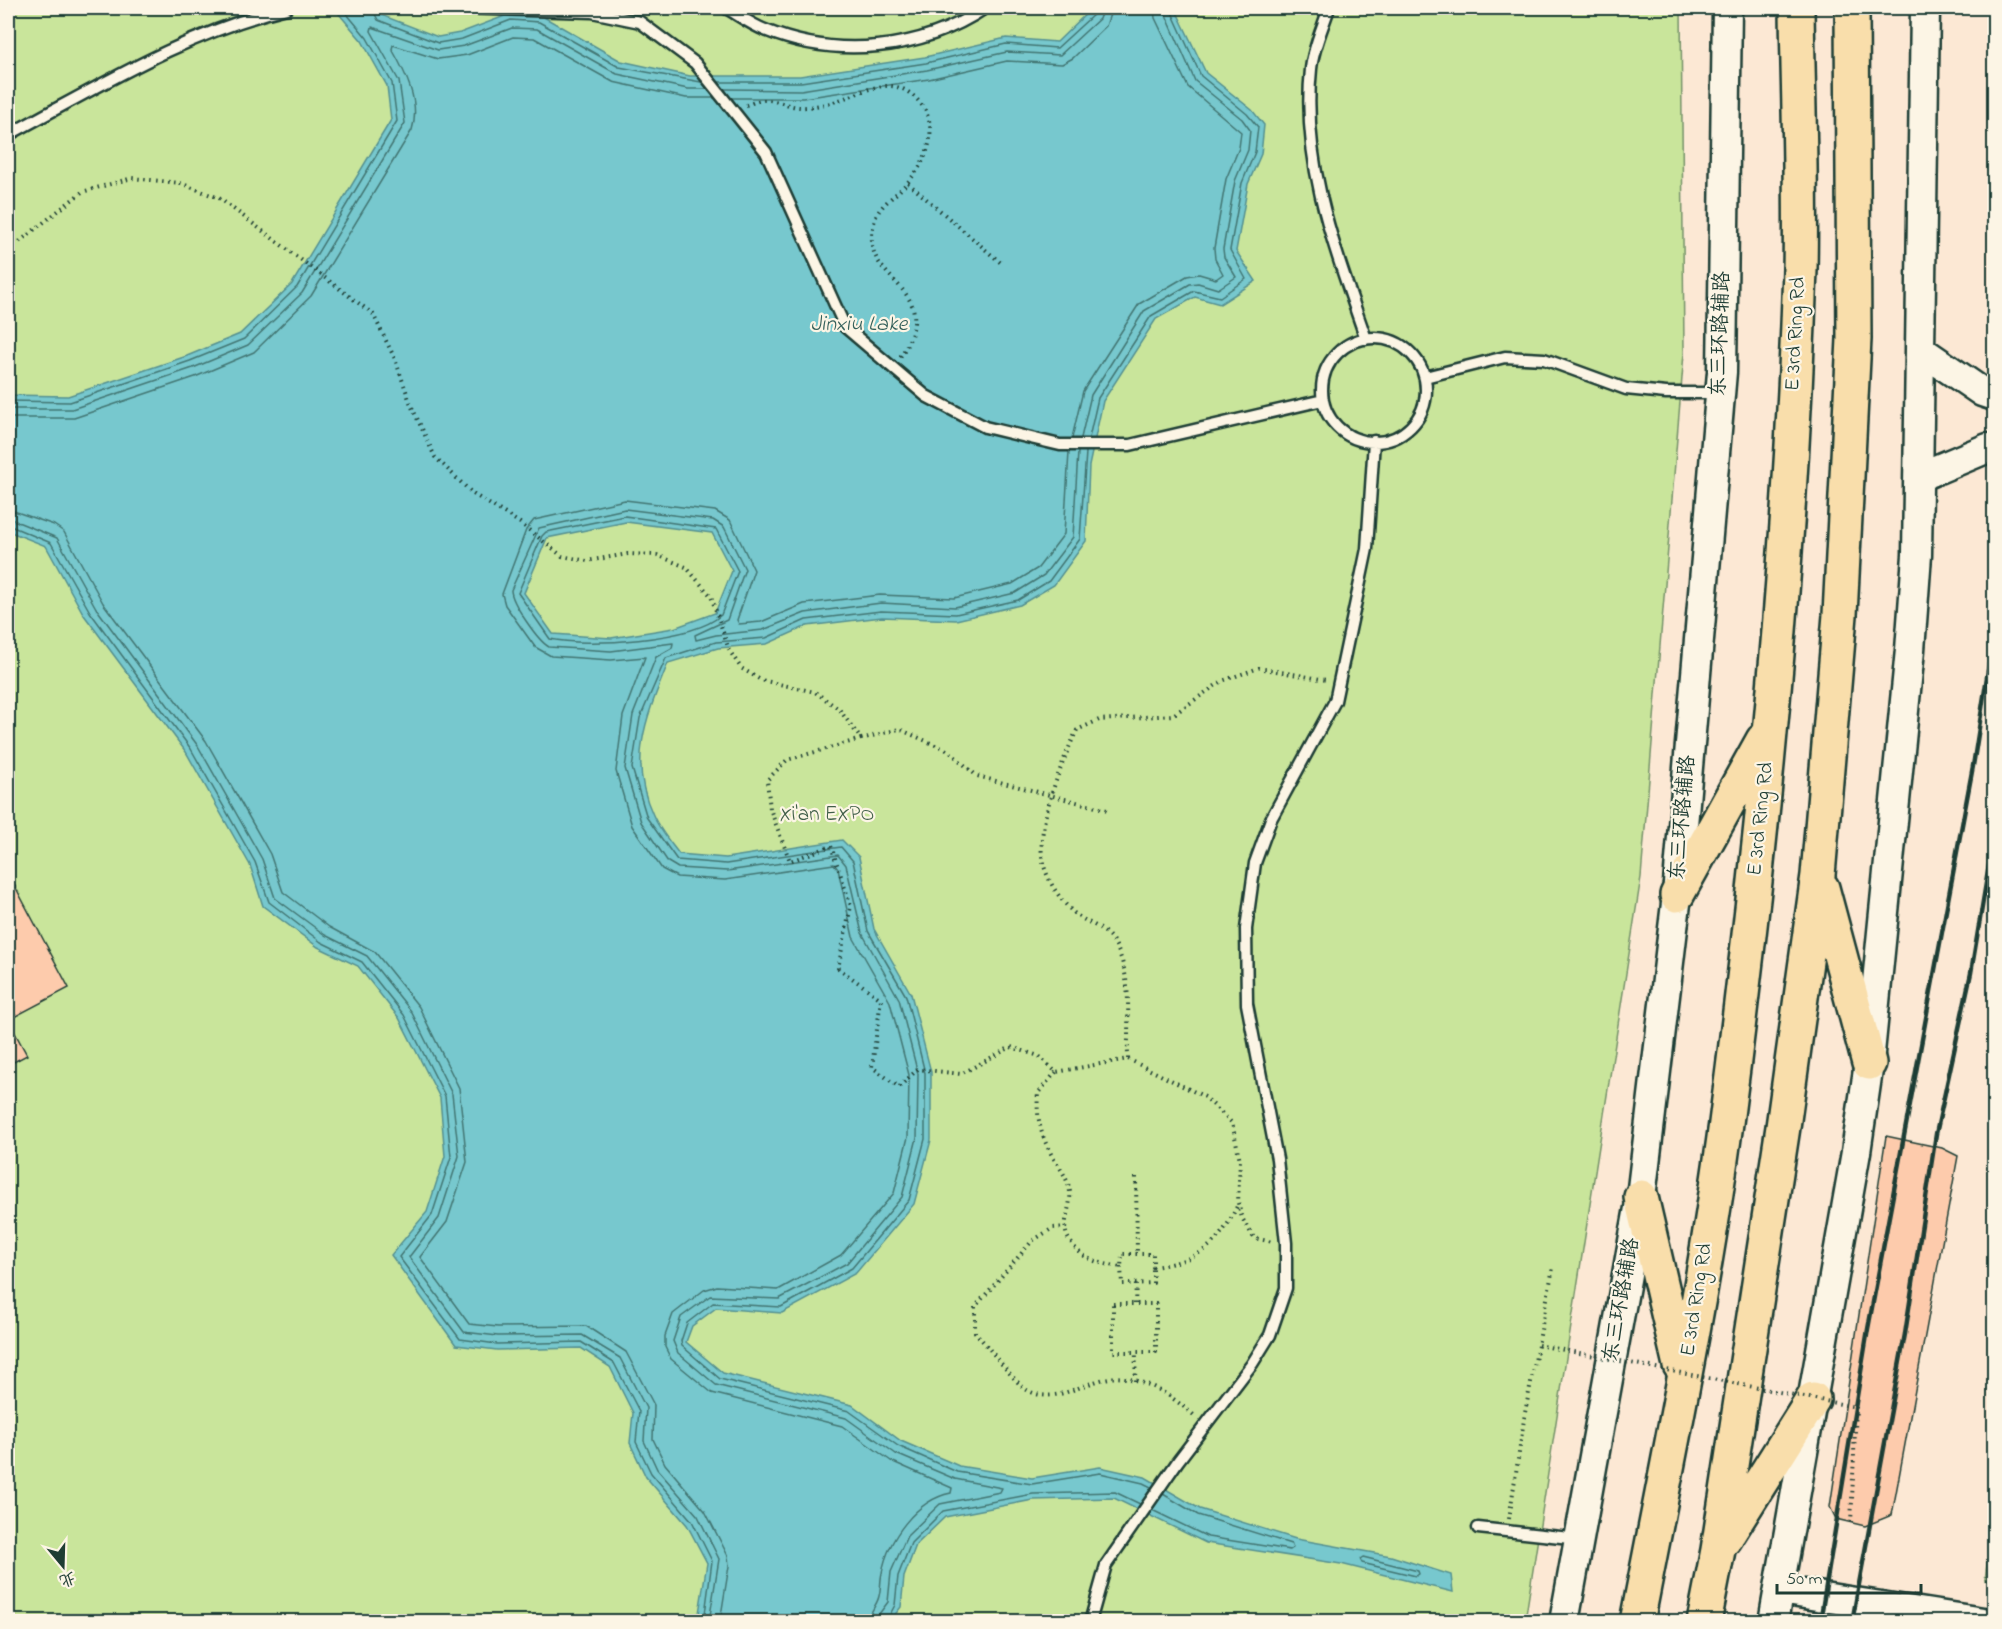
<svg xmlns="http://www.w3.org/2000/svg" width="2002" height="1629" font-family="'Indie Flower','LXGW WenKai TC',sans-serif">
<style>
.green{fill:#c9e59b;stroke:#749168;stroke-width:1.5}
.water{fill:#77c8ce;stroke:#549090;stroke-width:1.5;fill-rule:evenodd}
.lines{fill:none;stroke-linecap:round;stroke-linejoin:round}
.shore{stroke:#427572;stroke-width:1.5}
.building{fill:#fdcbac;stroke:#1f3d34;stroke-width:1.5}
.lane-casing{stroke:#1f3d34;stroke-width:15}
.secondary-casing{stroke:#1f3d34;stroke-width:33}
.highway-casing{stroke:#1f3d34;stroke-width:38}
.path{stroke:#1f3d34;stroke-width:4;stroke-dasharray:1.5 4.5;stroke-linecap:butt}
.lane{stroke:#fcf5e5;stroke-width:10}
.secondary{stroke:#fcf5e5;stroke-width:28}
.highway{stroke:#f9deab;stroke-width:33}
.rail{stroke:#1f3d34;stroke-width:4.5}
.path-bridge{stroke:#1f3d34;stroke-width:4;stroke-dasharray:1.5 4.5;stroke-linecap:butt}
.labels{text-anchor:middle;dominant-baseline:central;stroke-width:4.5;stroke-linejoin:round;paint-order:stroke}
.street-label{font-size:21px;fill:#1f3d34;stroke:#fcf5e5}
.park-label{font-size:21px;fill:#415f49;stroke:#fcf5e5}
.water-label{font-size:22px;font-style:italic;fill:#35605a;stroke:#fcf5e5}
</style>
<rect width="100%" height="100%" fill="#fce8d4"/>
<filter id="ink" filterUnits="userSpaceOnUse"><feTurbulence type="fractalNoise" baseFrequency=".0167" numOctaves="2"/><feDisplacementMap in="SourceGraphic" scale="12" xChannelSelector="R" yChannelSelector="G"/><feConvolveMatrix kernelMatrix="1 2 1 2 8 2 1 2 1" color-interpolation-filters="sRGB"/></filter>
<g filter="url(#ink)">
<path class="green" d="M 8,8 L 1681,8 L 1684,353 L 1641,877 L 1525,1621 L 8,1622 Z
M 1994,1509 L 1994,1582 L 1985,1580 Z"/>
<path class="water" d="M 334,8 L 376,8 L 381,15 L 438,37 L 460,33 L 510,14 L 542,16 L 621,61 L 690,76 L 800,76 L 925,57 L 1006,38 L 1057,42 L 1092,8 L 1175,8 L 1206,73 L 1252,110 L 1264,125 L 1261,154 L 1248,184 L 1236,251 L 1256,281 L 1220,304 L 1195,297 L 1156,319 L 1103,401 L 1089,466 L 1086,541 L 1054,585 L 1020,605 L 956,620 L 882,617 L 807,626 L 767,644 L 718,648 L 668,663 C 647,716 627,760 653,815 C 659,829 670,842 679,854 L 726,858 L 842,840 L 859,857 L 874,929 L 911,994 L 931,1072 L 931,1140 L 914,1204 L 856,1273 L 782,1313 L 716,1308 L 692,1326 L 686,1342 L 723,1373 L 852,1405 L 901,1441 L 959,1466 L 1032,1478 L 1100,1467 L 1145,1477 L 1200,1509 L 1296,1539 L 1391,1556 L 1451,1575 L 1453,1592 L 1341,1564 L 1206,1543 L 1114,1498 L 1033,1500 L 945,1517 L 916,1545 L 904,1577 L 901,1607 L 890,1621 L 691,1621 L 699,1613 L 707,1563 L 687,1525 L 646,1477 L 630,1443 L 633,1413 L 610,1367 L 581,1348 L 497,1350 L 456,1345 L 391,1255 L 427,1212 L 445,1156 L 440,1098 L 399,1018 L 358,966 L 318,947 L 263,906 L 250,865 L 186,752 L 84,615 L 46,546 L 8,531 L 8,395 L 68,396 L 187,356 L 240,334 L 292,284 L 391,120 L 387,86 L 362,41 ZM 626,522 L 712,533 L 732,571 L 715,613 L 674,628 L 611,638 L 553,634 L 524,593 L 547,538 Z"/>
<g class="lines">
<path class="shore" d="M 372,8 L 378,20 L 438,43 L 462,39 L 511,20 L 539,22 L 619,67 L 701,82
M 719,82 L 801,82 L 926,63 L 1006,44 L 1057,48 L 1094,14 L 1096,8
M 725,89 L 801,90 L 927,70 L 1007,52 L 1060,55 L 1099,19 L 1103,8
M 732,98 L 803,98 L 929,79 L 1007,61 L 1062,64 L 1073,58 L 1106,26 L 1112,8
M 8,401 L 70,402 L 190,361 L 244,339 L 297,287 L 397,121 L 392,83 L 367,38 L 342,8
M 8,409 L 72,409 L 193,368 L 248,345 L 302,293 L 405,123 L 399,81 L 371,31 L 372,27 L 438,50 L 464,46 L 512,28 L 537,29 L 617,74 L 688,89 L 707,89
M 8,418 L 74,418 L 195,377 L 254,352 L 311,296 L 412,130 C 421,102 405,72 392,49 L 393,45 L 438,59 L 467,55 L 513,37 L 534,38 L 613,82 L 686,98 L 715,98
M 1072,438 L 1083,391 L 1139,304 L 1187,276 L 1199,274 L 1216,279 L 1223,274 L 1215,259 L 1214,248 L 1226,179 L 1239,148 L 1241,132 L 1188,87 L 1155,18 L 1154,8
M 1081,438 L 1091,395 L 1144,311 L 1190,284 L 1198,283 L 1218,289 L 1236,277 L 1224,257 L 1223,249 L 1235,181 L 1248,150 L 1250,130 L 1242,119 L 1195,81 L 1163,8
M 1089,438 L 1098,398 L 1151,316 L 1194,291 L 1220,297 L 1246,279 L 1230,250 L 1242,183 L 1255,152 L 1258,127 L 1247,114 L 1201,76 L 1170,8
M 1086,452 L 1080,539 L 1049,581 L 1018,600 L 956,614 L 881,611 L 806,620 L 766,638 L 716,642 L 666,658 L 640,718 L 632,768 L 647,818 L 677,860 L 726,864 L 841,847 L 853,861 L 868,931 L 906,996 L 925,1073 L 925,1139 L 909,1200 L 852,1268 L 781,1307 L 713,1303 L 687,1323 L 681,1341 L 682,1346 L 720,1379 L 849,1411 L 898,1446 L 957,1472 L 1032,1484 L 1100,1473 L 1143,1483 L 1151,1487
M 8,509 L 54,525 L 64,532 L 103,603 L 206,741 L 270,854 L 283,892 L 329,927 L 375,952 L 419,1007 L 459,1088 L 467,1162 L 447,1222 L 420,1257 L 469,1324 L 498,1327 L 586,1326 L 626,1352 L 654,1405 L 653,1439 L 665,1464 L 705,1511 L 728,1556 L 729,1566 L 720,1622
M 625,516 L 716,529 L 738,571 L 721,615 C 693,641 586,647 550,639 L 518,593 L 542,536 L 546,532 Z
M 8,518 L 57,538 L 96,608 L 198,746 L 262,859 L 275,898 L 325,935 L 367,956 L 411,1011 L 452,1094 L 459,1156 L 439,1218 L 409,1257 L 464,1332 L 498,1336 L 582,1335 L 620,1358 L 646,1408 L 644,1441 L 657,1469 L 698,1516 L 719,1559 L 709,1622
M 8,525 L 51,543 L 90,612 L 191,749 L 255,862 L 269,902 L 321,942 L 362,962 L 404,1015 L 445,1096 L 451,1157 L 432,1215 L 399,1257 L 460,1339 L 497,1344 L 581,1342 L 614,1363 L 639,1411 L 636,1442 L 651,1473 L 692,1521 L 712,1561 L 705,1614 L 699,1622
M 1152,1510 L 1208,1537 L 1290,1550 L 1293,1548 L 1291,1544 L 1198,1515 L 1163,1494
M 1363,1557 L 1418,1571 L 1419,1574 L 1416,1576 L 1362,1563 L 1360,1559 Z
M 869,1622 C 869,1611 877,1606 879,1596 C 881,1589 880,1581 882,1573 C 888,1539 916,1500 951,1493 L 952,1488 L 891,1461 L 842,1426 L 712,1393 L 671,1359 L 665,1347 L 665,1336 L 673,1314 L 704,1290 L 717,1286 L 778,1290 L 841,1255 L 894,1193 L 908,1137 L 909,1075 L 890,1002 L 853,937 L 838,869 L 834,864 L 725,880 L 677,877 L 662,869 L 632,826 L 616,771 L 623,716 L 645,657 L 611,660 L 551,656 L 535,647 L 505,605 L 502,594 L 526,530 L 534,520 L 625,500 L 715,511 L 730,520 L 754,570 L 737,620 L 739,624 L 761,622 L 804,604 L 880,595 L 954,598 L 1012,584 L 1038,568 L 1064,534 L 1069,452
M 878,1622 L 879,1614 L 888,1602 L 891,1572 L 907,1536 L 940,1504 L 1000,1492 L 1002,1488 L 955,1479 L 896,1454 L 846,1418 L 716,1385 L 678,1353 L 673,1341 L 681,1317 L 710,1296 L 779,1299 L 847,1263 L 902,1197 L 917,1138 L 918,1074 L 899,999 L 862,933 L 846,865 L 838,855 L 727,871 L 678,868 L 668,862 L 641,822 L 625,768 L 633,715 L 656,657 L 672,648 L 673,643 L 611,651 L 549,647 C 538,641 511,602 511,590 L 539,528 L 625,509 L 713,520 L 724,527 L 745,569 L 727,620 L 695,635 L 696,640 L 716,635 L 763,630 L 805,613 L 881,603 L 955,607 L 1015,593 L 1044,575 L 1073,537 L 1078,452
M 886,1622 L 895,1605 L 898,1576 L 911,1543 L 943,1511 L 1033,1494 L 1115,1492 L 1140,1504"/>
</g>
<path class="building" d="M 8,873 L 69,988 L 8,1020 L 27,1055 L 8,1065 Z
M 1886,1136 L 1942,1148 L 1958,1156 L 1892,1515 L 1865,1526 L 1836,1519 L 1830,1507 Z"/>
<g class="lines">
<g class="lane-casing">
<path id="lane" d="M 463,8 L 592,12 L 640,22 L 695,63 L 766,152 L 845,327 L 926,396 L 985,427 L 1060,445 L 1130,445 L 1323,400
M 726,8 C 738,15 752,25 765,30 C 836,59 921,51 985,8
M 1329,8 C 1323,27 1313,48 1311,69 C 1301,163 1336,252 1366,339
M 8,135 C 98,87 187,32 287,8
M1322 390a52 52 0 1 1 104 0a52 52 0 1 1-104 0Z
M 1425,377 L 1505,357 L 1544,359 L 1626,389 L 1666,393 L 1720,393
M 1478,1528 L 1579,1539
M 1090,1622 L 1106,1565 L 1178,1461 L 1252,1364 L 1270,1335 L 1286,1288 L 1286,1243 L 1277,1159 L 1247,1004 L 1246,929 L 1255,863 L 1271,819 L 1335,701 L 1367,549 L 1374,441"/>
</g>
<g class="secondary-casing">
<path id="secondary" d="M 1921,350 L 1982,392 L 1994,396
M 1919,477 L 1988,448 L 1994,450
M 1779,1590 L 1983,1622
M 1564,1622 L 1641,1197 L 1677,895 L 1722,372 L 1727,8
M 1773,1622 L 1856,1152 L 1869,1063 L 1910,650 L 1917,555 L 1925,8"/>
</g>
<g class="highway-casing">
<path id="highway" d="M 1822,888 L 1869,1063
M 1677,895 L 1763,740
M 1641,1197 L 1680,1365
M 1725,1539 L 1813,1399
M 1637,1622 C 1669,1456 1704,1290 1726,1123 C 1763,840 1791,554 1800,269 C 1802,182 1798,94 1797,8
M 1704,1622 L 1718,1550 L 1783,1127 L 1818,875 L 1840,615 L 1854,339 L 1852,8"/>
</g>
<path class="path" d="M 746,105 C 751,104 758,100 763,100 C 775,99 787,106 799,107 C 808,108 821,105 830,103 C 863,94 893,69 921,104 C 941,130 926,164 905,185 C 897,194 886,201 879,211 C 875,216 872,230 872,237 C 869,284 945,288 900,357
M 908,183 L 1001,263
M 8,245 L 19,242 L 82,192 L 132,178 L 180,183 L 219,198 L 373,314 L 395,359 L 411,405 L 435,457 L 473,494 L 520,523 L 562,556 L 587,561 L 628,554 L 657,555 L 686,567 L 711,596 L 729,650 L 741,668 L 761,680 L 815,692 L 839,709 L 861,739 L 899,729 L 949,751 L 977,776 L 1111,811
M 861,739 L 787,760 L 767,780 L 770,809 L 790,861 L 831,846 L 851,906 L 838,968 L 881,999 L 872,1067 L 899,1087 L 918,1069 L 961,1074 L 1011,1047 L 1039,1056 L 1056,1072 L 1128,1059 L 1205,1097 L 1232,1123 L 1240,1160 L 1238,1203 L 1242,1218 L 1254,1238 L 1273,1242
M 1128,1059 C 1127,1022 1133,980 1116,946 C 1106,926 1086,924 1073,912 C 1060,900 1047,880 1043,862 C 1035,828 1062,761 1077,730 L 1099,720 L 1173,715 L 1222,681 L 1259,668 L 1326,680
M 1056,1072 L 1038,1093 C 1036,1118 1041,1137 1054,1159 C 1061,1169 1068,1179 1070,1192 C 1072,1207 1059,1227 1070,1241 C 1083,1261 1099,1263 1121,1267 L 1122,1254 L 1153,1254 L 1153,1267 C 1198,1261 1220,1245 1238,1204
M 1136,1177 L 1137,1254
M 1067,1227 L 1053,1228 L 1032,1241 L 975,1307 L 975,1332 C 986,1344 1016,1384 1027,1390 C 1060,1409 1092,1372 1125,1378 C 1154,1383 1174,1398 1196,1417
M 1121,1267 L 1122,1284 L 1153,1283 L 1153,1267
M 1113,1304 L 1156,1304 L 1156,1352 L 1113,1352 Z
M 1135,1304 L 1136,1283
M 1135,1381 L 1136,1352
M 1509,1519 L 1525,1413 L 1553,1268"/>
<use href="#lane" class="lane"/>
<use href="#secondary" class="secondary"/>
<use href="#highway" class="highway"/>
<path class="rail" d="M 1820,1622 L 1868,1329 L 1973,766 L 1994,632
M 1852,1622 L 1905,1334 L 1936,1134 L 1971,973 L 1994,835"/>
<path class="path-bridge" d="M 1538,1345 L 1856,1407 L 1851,1523"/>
</g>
</g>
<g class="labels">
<g class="street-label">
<text transform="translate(1721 334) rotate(-88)">东三环路辅路</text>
<text transform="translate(1796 334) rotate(-87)">E 3rd Ring Rd</text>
<text transform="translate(1683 818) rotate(-85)">东三环路辅路</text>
<text transform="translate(1761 819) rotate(-84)">E 3rd Ring Rd</text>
<text transform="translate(1622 1300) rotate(-80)">东三环路辅路</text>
<text transform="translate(1697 1300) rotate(-81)">E 3rd Ring Rd</text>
</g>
<g class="park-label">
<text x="827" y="815">Xi'an EXPO</text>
</g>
<g class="water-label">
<text x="859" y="325">Jinxiu Lake</text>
</g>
</g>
<rect width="2002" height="1629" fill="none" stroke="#fcf5e5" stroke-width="30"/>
<rect x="15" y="15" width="1972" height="1599" fill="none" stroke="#1f3d34" stroke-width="2" filter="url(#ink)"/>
<g transform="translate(63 1566) rotate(161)" stroke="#fcf5e5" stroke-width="4.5" paint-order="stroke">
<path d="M0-4.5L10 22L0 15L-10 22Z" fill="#1f3d34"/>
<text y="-9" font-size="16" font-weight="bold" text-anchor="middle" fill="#1f3d34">北</text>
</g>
<path d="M1777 1584v9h144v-9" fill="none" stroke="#1f3d34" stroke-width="3"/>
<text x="1786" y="1584" font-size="18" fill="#1f3d34" stroke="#fcf5e5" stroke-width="4.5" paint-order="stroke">50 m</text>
</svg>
